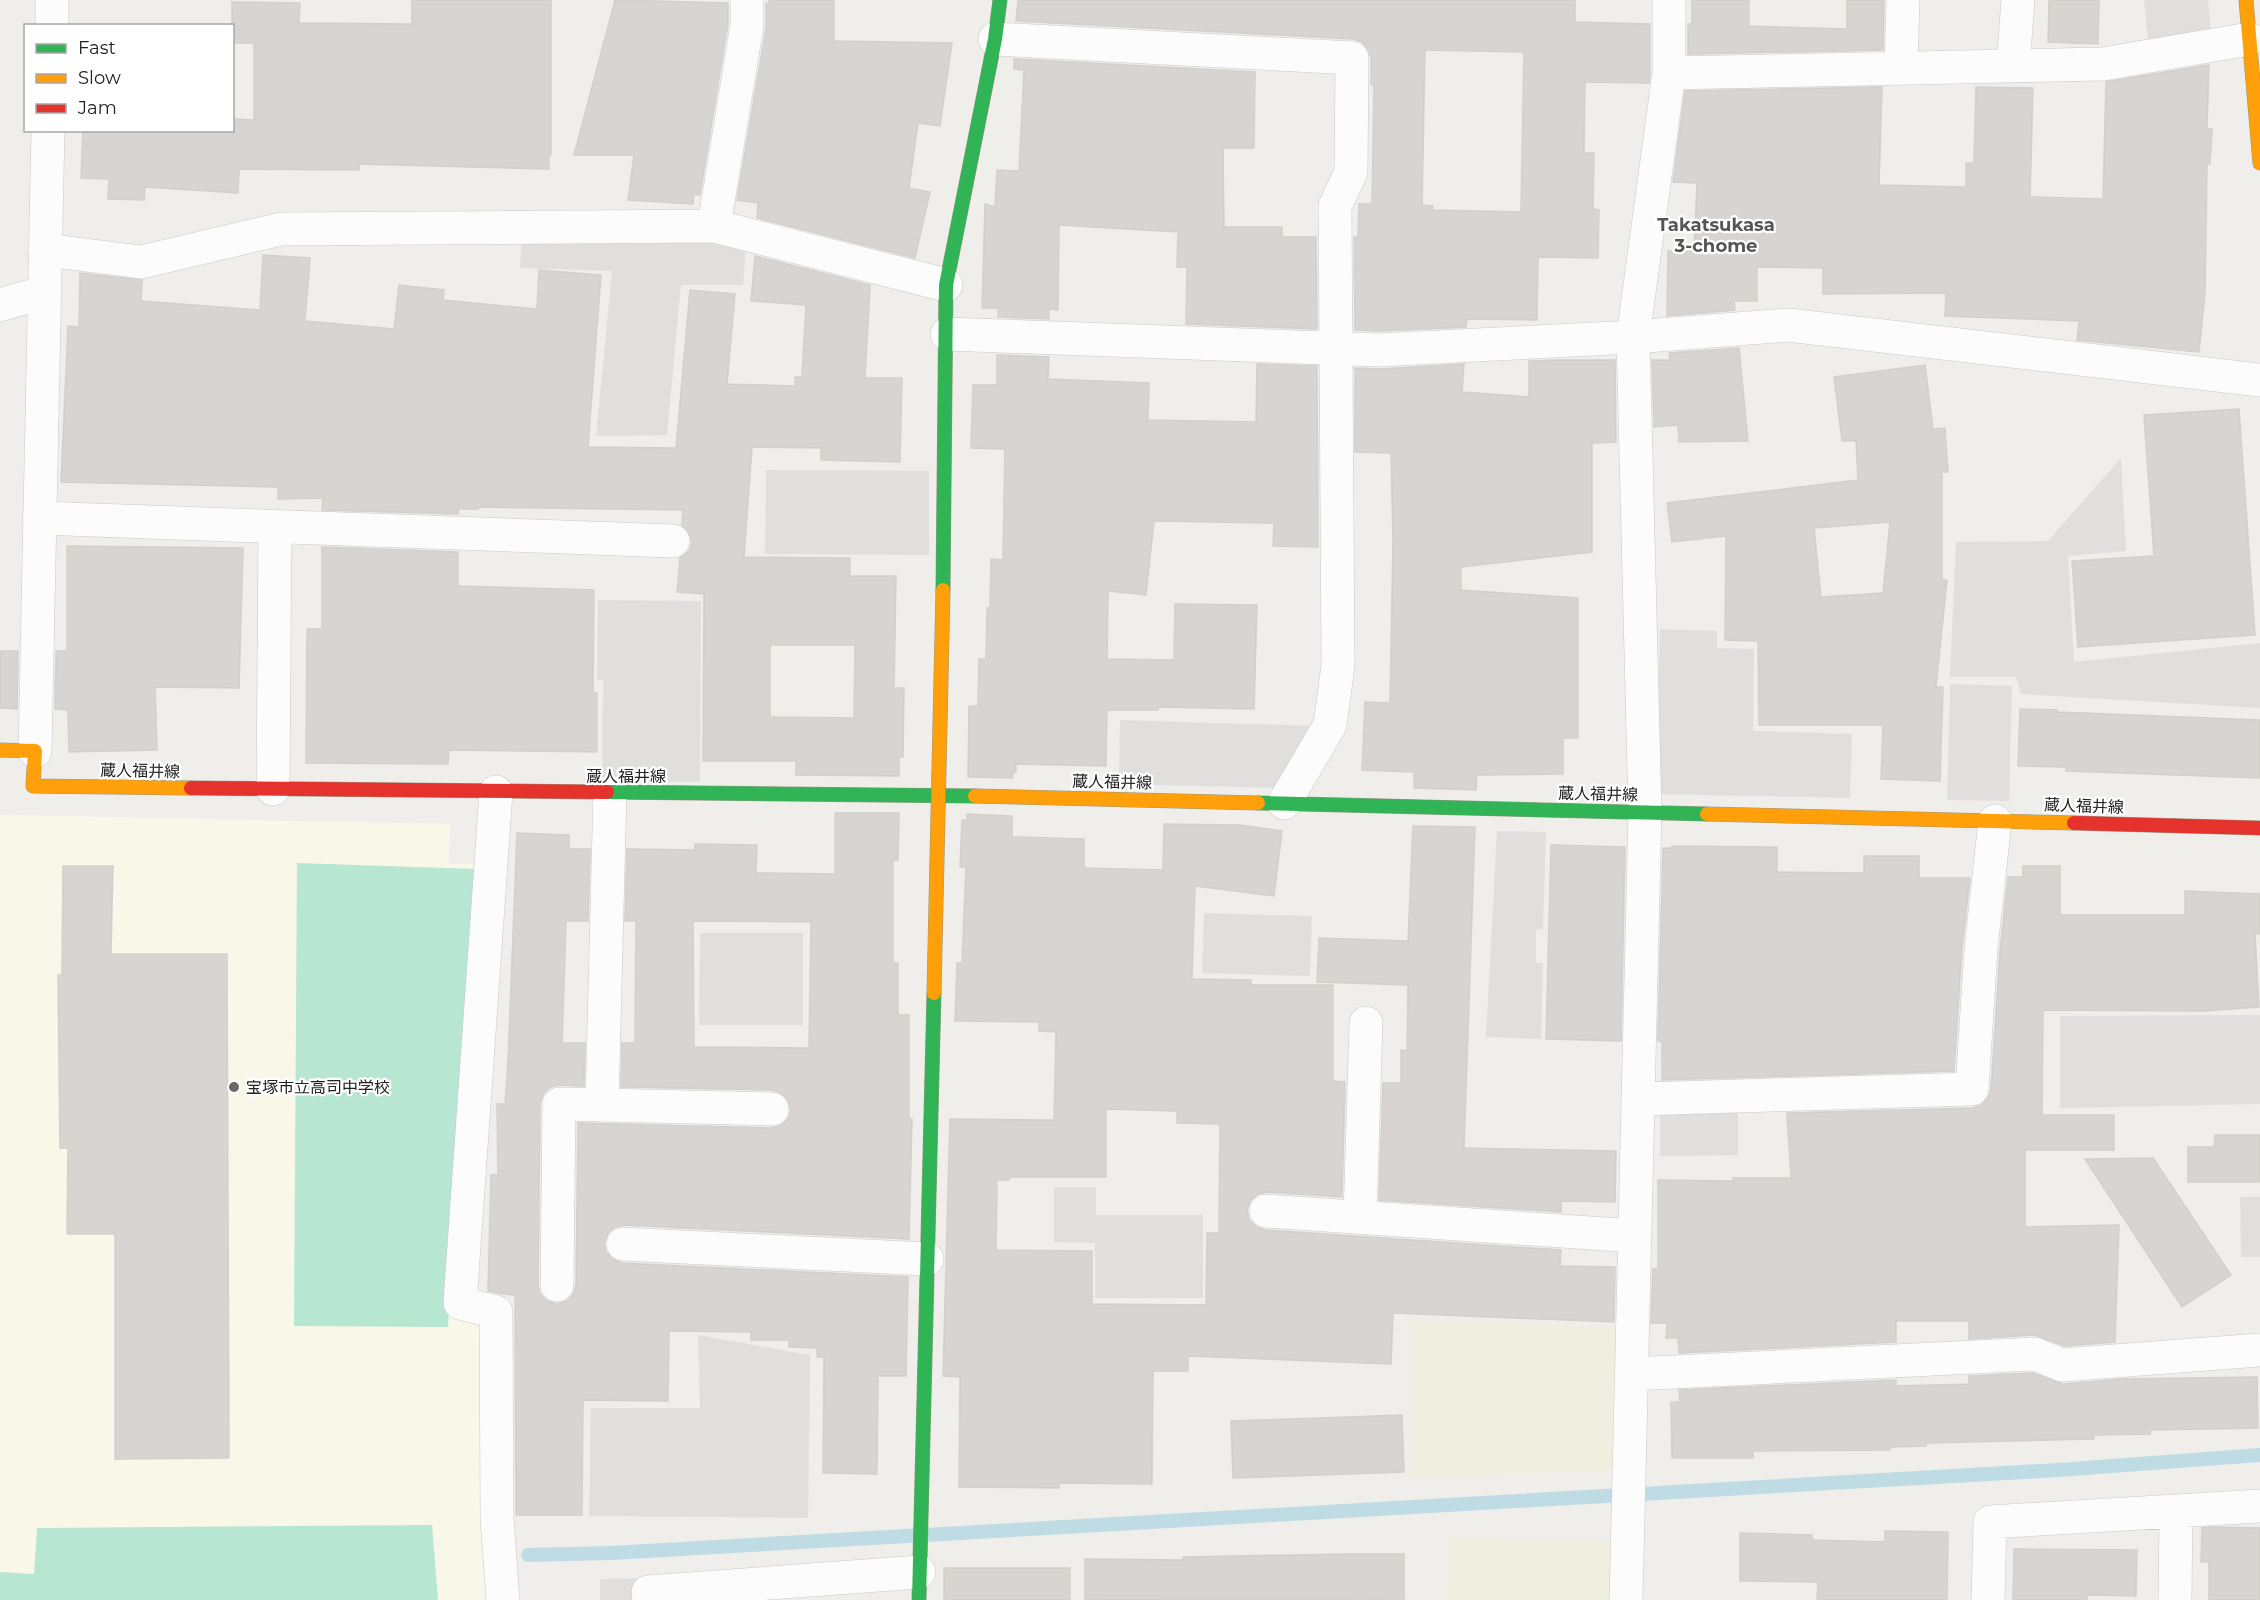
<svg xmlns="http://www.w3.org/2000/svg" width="2260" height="1600" font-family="Montserrat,'Noto Sans JP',sans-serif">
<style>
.education{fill:#f8f7e8}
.farmland{fill:#efefdf}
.pitch{fill:#b7e6d2}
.parking{fill:#e0dfde}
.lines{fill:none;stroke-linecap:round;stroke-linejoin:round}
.stream{stroke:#bfdbe3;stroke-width:14}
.building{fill:#d7d4d2;stroke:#d3d0cc;stroke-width:1.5;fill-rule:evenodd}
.street-casing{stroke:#c9c8c7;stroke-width:34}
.fast-casing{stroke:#999a82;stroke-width:15}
.slow-casing{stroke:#999a82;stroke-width:15}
.jam-casing{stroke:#999a82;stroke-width:15}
.street{stroke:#fdfcfc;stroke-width:33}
.fast{stroke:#30b455;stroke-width:14}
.slow{stroke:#ff9f0a;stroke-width:14}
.jam{stroke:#e5322d;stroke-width:14}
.poi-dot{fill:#6a6968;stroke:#fff;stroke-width:2}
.labels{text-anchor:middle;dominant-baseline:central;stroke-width:4.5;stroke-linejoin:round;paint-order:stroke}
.street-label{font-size:16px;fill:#222;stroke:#fff}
.poi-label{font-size:16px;fill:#222;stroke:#fff;text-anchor:start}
.neighbourhood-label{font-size:18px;font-weight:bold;fill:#555;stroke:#fff}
</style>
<rect width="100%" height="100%" fill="#f0eeeb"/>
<path class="education" d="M 0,815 L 450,824 L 449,864 L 482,864 L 452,1308 L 479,1318 L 494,1600 L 0,1600 Z"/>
<path class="farmland" d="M 1409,1320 L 1616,1328 L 1616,1470 L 1410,1477 Z
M 1449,1538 L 1613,1541 L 1612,1600 L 1448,1600 Z"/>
<path class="pitch" d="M 297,863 L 475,869 L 448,1327 L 294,1326 Z
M 432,1525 L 438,1600 L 0,1600 L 0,1572 L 34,1574 L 37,1528 Z"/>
<path class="parking" d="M 2144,0 L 2208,0 L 2211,35 L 2148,42 Z
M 522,235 L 693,239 L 746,247 L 743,285 L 681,285 L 667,435 L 596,436 L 612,271 L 520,268 Z
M 2121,458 L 2126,551 L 2068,556 L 2074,662 L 2260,643 L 2260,708 L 2021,694 L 2016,677 L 1950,677 L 1956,542 L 2048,541 Z
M 766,470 L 929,471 L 929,555 L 765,554 Z
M 598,600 L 701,601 L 700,782 L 602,781 L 603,680 L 597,680 Z
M 1660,629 L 1717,631 L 1717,648 L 1754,649 L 1753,731 L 1852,734 L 1850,798 L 1655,794 Z
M 1950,684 L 2012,686 L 2009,801 L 1947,800 Z
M 1120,720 L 1316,726 L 1281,788 L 1119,784 Z
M 1497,831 L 1546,832 L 1543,929 L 1536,930 L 1536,963 L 1543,963 L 1541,1039 L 1486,1037 Z
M 1204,913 L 1312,916 L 1310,976 L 1202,973 Z
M 700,933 L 803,933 L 803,1025 L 699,1025 Z
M 2260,1015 L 2260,1104 L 2060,1108 L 2060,1016 Z
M 1660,1113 L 1738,1113 L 1738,1155 L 1660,1156 Z
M 1054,1187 L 1096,1187 L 1096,1215 L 1203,1215 L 1203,1298 L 1095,1298 L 1095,1243 L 1054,1242 Z
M 2240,1197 L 2260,1197 L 2260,1257 L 2241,1257 Z
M 698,1335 L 810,1355 L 808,1518 L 589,1516 L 591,1408 L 700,1408 Z
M 695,1577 L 695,1600 L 600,1600 L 600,1579 Z"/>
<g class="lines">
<path class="stream" d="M 528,1555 L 611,1553 L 2058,1470 L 2260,1455"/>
</g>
<path class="building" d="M 412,0 L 551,0 L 551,155 L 549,155 L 549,169 L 359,164 L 359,170 L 239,169 L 238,193 L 145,187 L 144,200 L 108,199 L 109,179 L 81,178 L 83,130 L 232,130 L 232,119 L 254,120 L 254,43 L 232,43 L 232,2 L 300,3 L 299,23 L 412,24 Z
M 615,0 L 728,3 L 728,23 L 700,195 L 694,194 L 693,204 L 628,200 L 634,155 L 574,155 Z
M 769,0 L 834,0 L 834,41 L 952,43 L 940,126 L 918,123 L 909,188 L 930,192 L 915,258 L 757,218 L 758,203 L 737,200 L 766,28 L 766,4 L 769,4 Z
M 1018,0 L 1575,0 L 1575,22 L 1650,24 L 1650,72 L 1649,83 L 1585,82 L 1584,153 L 1594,153 L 1593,209 L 1599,210 L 1598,258 L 1538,257 L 1537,320 L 1467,319 L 1466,327 L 1379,331 L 1355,330 L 1354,237 L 1358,237 L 1359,204 L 1372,204 L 1374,85 L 1371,85 L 1371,58 L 1369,50 L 1362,42 L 1353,39 L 1016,21 ZM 1425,50 L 1524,52 L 1521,212 L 1432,210 L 1433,206 L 1422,205 Z
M 1692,0 L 1749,0 L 1749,26 L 1847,29 L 1847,0 L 1884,0 L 1883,50 L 1688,54 L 1688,24 L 1692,24 Z
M 2049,0 L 2099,0 L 2098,44 L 2048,42 Z
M 1014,59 L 1255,72 L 1254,148 L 1223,148 L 1224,227 L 1282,227 L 1282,237 L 1316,237 L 1317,329 L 1186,324 L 1187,267 L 1177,267 L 1178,232 L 1059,225 L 1058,310 L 1049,309 L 1049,319 L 998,317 L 998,308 L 982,308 L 985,204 L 995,207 L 997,170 L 1019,171 L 1024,70 L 1014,69 Z
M 2209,65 L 2207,129 L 2212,129 L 2210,164 L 2207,164 L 2205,293 L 2199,352 L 2077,340 L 2079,321 L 1945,316 L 1946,293 L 1823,294 L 1823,268 L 1757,267 L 1757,301 L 1734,301 L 1735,310 L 1667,316 L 1668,251 L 1694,251 L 1697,183 L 1673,182 L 1685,91 L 1882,87 L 1879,185 L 1966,187 L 1966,163 L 1974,163 L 1976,87 L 2033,88 L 2030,197 L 2103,199 L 2106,82 Z
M 263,255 L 310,258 L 305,321 L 394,329 L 399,285 L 444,290 L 443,300 L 537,309 L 539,270 L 601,275 L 588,447 L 676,448 L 690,290 L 735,294 L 727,384 L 795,386 L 795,377 L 802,377 L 806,305 L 751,301 L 755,256 L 870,285 L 865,378 L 902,378 L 900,462 L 821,460 L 821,448 L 752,447 L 744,557 L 850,558 L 850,576 L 896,576 L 894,688 L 904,688 L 903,757 L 899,757 L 899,776 L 796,775 L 796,761 L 703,761 L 704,594 L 677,592 L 680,558 L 689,551 L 692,542 L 689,532 L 682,525 L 683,510 L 478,507 L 478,509 L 458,509 L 458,514 L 322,510 L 323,498 L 278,499 L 278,487 L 61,482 L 68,326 L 79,327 L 80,273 L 142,280 L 141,301 L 260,310 ZM 770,645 L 855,645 L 854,718 L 770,717 Z
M 1739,348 L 1748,441 L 1679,442 L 1678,425 L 1654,427 L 1652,360 L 1670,360 L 1669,353 Z
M 997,355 L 1049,357 L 1048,379 L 1149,383 L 1148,420 L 1256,422 L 1257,364 L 1317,366 L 1318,547 L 1273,546 L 1274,523 L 1154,521 L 1146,595 L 1108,591 L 1107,659 L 1174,660 L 1175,604 L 1257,605 L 1254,709 L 1158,707 L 1158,710 L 1107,710 L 1106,766 L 1016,764 L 1016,772 L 1013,772 L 1013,778 L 968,777 L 969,706 L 978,706 L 979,659 L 986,659 L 987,608 L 990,608 L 991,559 L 1003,560 L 1005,449 L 971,448 L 973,385 L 997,385 Z
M 1559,360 L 1615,360 L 1616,442 L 1592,443 L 1592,552 L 1461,567 L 1461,590 L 1578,598 L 1578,738 L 1563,738 L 1563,774 L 1477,775 L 1476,790 L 1414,788 L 1414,772 L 1362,770 L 1365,702 L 1390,703 L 1393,540 L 1391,453 L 1355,452 L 1355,368 L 1380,369 L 1464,364 L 1462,392 L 1529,397 L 1529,361 Z
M 1925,365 L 1933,429 L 1945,428 L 1948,472 L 1942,472 L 1942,580 L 1947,580 L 1936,687 L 1943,687 L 1940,781 L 1881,779 L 1883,725 L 1759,725 L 1758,641 L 1725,640 L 1726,536 L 1672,542 L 1667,503 L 1858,480 L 1856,441 L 1842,441 L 1834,377 ZM 1890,522 L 1883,593 L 1821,597 L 1814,528 Z
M 2239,409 L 2255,635 L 2078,647 L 2072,561 L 2154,556 L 2144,415 Z
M 67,546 L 243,548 L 239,688 L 155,687 L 157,750 L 69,752 L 68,710 L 55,709 L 56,651 L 67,651 Z
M 322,547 L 458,552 L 458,586 L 594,590 L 593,693 L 597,693 L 597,752 L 449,750 L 448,764 L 306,763 L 307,629 L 322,629 Z
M 0,651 L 18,651 L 17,709 L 0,708 Z
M 2020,709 L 2057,710 L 2057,712 L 2260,720 L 2260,778 L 2066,771 L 2066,767 L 2018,766 Z
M 835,813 L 899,813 L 898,860 L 893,860 L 893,963 L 898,963 L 898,1015 L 909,1015 L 909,1119 L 912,1119 L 909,1239 L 624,1225 L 615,1227 L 608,1233 L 604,1244 L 606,1252 L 612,1259 L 622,1263 L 908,1277 L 906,1376 L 878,1376 L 877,1474 L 823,1473 L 824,1357 L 817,1357 L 817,1348 L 789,1347 L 789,1340 L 751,1340 L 751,1332 L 669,1331 L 668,1401 L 583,1400 L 582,1515 L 516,1515 L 515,1295 L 502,1294 L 488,1291 L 491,1175 L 498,1175 L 497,1104 L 505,1104 L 508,1062 L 517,833 L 569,835 L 569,849 L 590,849 L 588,921 L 566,921 L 562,1043 L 585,1043 L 584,1086 L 559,1085 L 550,1087 L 543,1094 L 540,1104 L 538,1285 L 540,1294 L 547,1301 L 557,1304 L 567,1301 L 573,1295 L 576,1285 L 578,1123 L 772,1128 L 781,1125 L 788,1119 L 791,1110 L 788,1100 L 781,1093 L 772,1090 L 621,1087 L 622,1043 L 635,1043 L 636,921 L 625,921 L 627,849 L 695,850 L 695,844 L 757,845 L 756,873 L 835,874 ZM 693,921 L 811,922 L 809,1048 L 694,1047 Z
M 967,814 L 1012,816 L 1012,837 L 1084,839 L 1084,868 L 1163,870 L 1164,824 L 1239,825 L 1282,831 L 1274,896 L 1195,886 L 1192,979 L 1251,980 L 1251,985 L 1333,985 L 1333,1081 L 1345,1082 L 1342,1197 L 1267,1192 L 1258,1194 L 1250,1201 L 1247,1210 L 1249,1220 L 1256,1227 L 1265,1230 L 1561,1250 L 1560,1266 L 1615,1267 L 1614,1322 L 1393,1313 L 1391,1364 L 1188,1356 L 1188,1371 L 1153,1371 L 1152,1484 L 1059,1483 L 1059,1488 L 959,1487 L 960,1377 L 943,1376 L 950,1119 L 1054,1120 L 1056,1032 L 1039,1031 L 1039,1022 L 955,1021 L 957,963 L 962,963 L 966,867 L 960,867 L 962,820 L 967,820 ZM 1106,1109 L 1177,1111 L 1177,1123 L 1220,1124 L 1219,1233 L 1207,1233 L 1206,1305 L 1092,1304 L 1092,1251 L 996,1250 L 997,1180 L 1009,1180 L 1009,1177 L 1106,1177 Z
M 1413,826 L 1475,827 L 1464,1148 L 1616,1151 L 1615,1202 L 1561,1201 L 1561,1212 L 1379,1200 L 1383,1083 L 1401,1083 L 1401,1050 L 1407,1051 L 1408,985 L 1317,982 L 1319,938 L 1408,941 Z
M 1551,845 L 1625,847 L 1621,1041 L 1546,1039 Z
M 1672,846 L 1777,847 L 1777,872 L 1864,873 L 1864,856 L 1919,856 L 1919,878 L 1970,878 L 1962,948 L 1954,1071 L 1662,1080 L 1662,1042 L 1658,1041 L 1663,848 L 1672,848 Z
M 63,866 L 113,866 L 111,954 L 227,954 L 229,1458 L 115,1459 L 115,1234 L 67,1234 L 68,1148 L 60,1148 L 58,975 L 62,975 Z
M 2023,866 L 2060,866 L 2060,915 L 2185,915 L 2185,891 L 2260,894 L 2260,934 L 2255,934 L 2259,1007 L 2204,1011 L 2043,1010 L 2042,1115 L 2114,1115 L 2114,1150 L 2025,1150 L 2025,1227 L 2119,1225 L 2115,1342 L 2065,1346 L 2035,1335 L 1969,1339 L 1969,1321 L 1896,1321 L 1896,1342 L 1679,1353 L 1678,1338 L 1666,1338 L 1667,1323 L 1651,1323 L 1653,1269 L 1658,1269 L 1658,1180 L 1733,1181 L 1733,1178 L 1791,1178 L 1787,1113 L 1973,1108 L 1982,1105 L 1988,1098 L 1991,1090 L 2000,951 L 2008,877 L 2023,877 Z
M 2215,1135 L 2260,1135 L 2260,1182 L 2188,1182 L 2188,1147 L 2214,1147 Z
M 2153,1158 L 2231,1275 L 2182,1307 L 2085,1159 Z
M 2032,1373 L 2063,1384 L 2120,1379 L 2257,1377 L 2258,1428 L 2150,1430 L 2150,1434 L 2093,1435 L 2094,1439 L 1926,1443 L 1926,1446 L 1890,1447 L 1890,1450 L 1753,1451 L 1753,1458 L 1672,1458 L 1671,1402 L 1680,1402 L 1679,1390 L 1896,1380 L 1896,1386 L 1969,1384 L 1969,1376 Z
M 1402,1415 L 1404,1472 L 1233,1478 L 1231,1421 Z
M 2214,1527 L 2260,1528 L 2260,1600 L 2209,1600 L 2209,1562 L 2201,1562 L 2202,1528 Z
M 1885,1531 L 1948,1532 L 1947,1600 L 1817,1600 L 1818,1582 L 1740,1581 L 1740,1533 L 1812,1535 L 1812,1540 L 1885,1542 Z
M 2014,1549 L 2137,1550 L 2136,1596 L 2087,1595 L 2087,1600 L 2013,1600 Z
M 1344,1554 L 1404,1554 L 1404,1599 L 1085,1600 L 1085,1559 L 1183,1560 L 1183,1557 Z
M 944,1568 L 1070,1568 L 1070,1600 L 944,1600 Z"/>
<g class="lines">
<g class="street-casing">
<path id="street" d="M 52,26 L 52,0
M 995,39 L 1352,58 L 1351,172 L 1335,206 L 1338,666 L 1330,725 L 1284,803
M 2013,66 L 2018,0
M 1901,68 L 1903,0
M 1669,73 L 2103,64 L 2249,39
M 714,226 L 747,25 L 747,0
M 45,250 L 141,262 L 281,229 L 714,226 L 946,285
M 0,305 L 45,292
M 947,334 L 1379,350 L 1633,337 L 1788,325 L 2260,380
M 39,518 L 673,541
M 35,751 L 48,130
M 273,789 L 275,526
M 496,792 L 460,1303 L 496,1312 L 497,1519 L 503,1600
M 1639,1099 L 1972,1089 L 1981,949 L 1995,821
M 602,1104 L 610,792
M 1266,1211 L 1635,1236
M 1360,1217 L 1366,1023
M 623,1244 L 927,1259
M 557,1285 L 559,1104 L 772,1109
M 1632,1374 L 2035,1354 L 2062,1365 L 2260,1350
M 649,1600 L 648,1592 L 919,1572
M 1626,1600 L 1645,812 L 1633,337 L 1669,73 L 1669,0
M 1988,1600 L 1990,1522 L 2260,1506
M 2175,1600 L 2176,1511"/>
</g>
<g class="fast-casing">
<path id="fast" d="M 943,590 L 946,285 L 995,39 L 1000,0
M 607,792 L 975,796
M 1258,803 L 1707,814
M 919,1600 L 934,993"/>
</g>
<g class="slow-casing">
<path id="slow" d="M 2246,0 L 2260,163
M 0,750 L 35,751 L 33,786 L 191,788
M 975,796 L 1258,803
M 1707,814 L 2074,823
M 934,993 L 943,590"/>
</g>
<g class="jam-casing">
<path id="jam" d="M 191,788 L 607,792
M 2074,823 L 2260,828"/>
</g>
<use href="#street" class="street"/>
<use href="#fast" class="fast"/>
<use href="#slow" class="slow"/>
<use href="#jam" class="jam"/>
</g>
<circle class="poi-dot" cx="234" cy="1087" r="6"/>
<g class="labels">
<g class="street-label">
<text transform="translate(140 771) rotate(1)">蔵人福井線</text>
<text x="626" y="776">蔵人福井線</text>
<text transform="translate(1112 782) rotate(1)">蔵人福井線</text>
<text transform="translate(1598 794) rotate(1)">蔵人福井線</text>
<text transform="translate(2084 806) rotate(2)">蔵人福井線</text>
</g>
<g class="poi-label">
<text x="246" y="1087">宝塚市立高司中学校</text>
</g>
<g class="neighbourhood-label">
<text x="1716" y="225">Takatsukasa<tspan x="1716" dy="21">3-chome</tspan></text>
</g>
</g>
<rect x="24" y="24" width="210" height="108" fill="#ffffff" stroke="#a7a7a7" stroke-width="1.5"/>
<rect x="36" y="44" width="30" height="9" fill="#30b455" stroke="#a7a7a7" stroke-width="1.5"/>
<text x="78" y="54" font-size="18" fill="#222222">Fast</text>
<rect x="36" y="74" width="30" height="9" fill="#ff9f0a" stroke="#a7a7a7" stroke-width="1.5"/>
<text x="78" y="84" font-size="18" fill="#222222">Slow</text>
<rect x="36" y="104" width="30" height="9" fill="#e5322d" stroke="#a7a7a7" stroke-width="1.5"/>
<text x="78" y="114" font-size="18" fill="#222222">Jam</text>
</svg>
